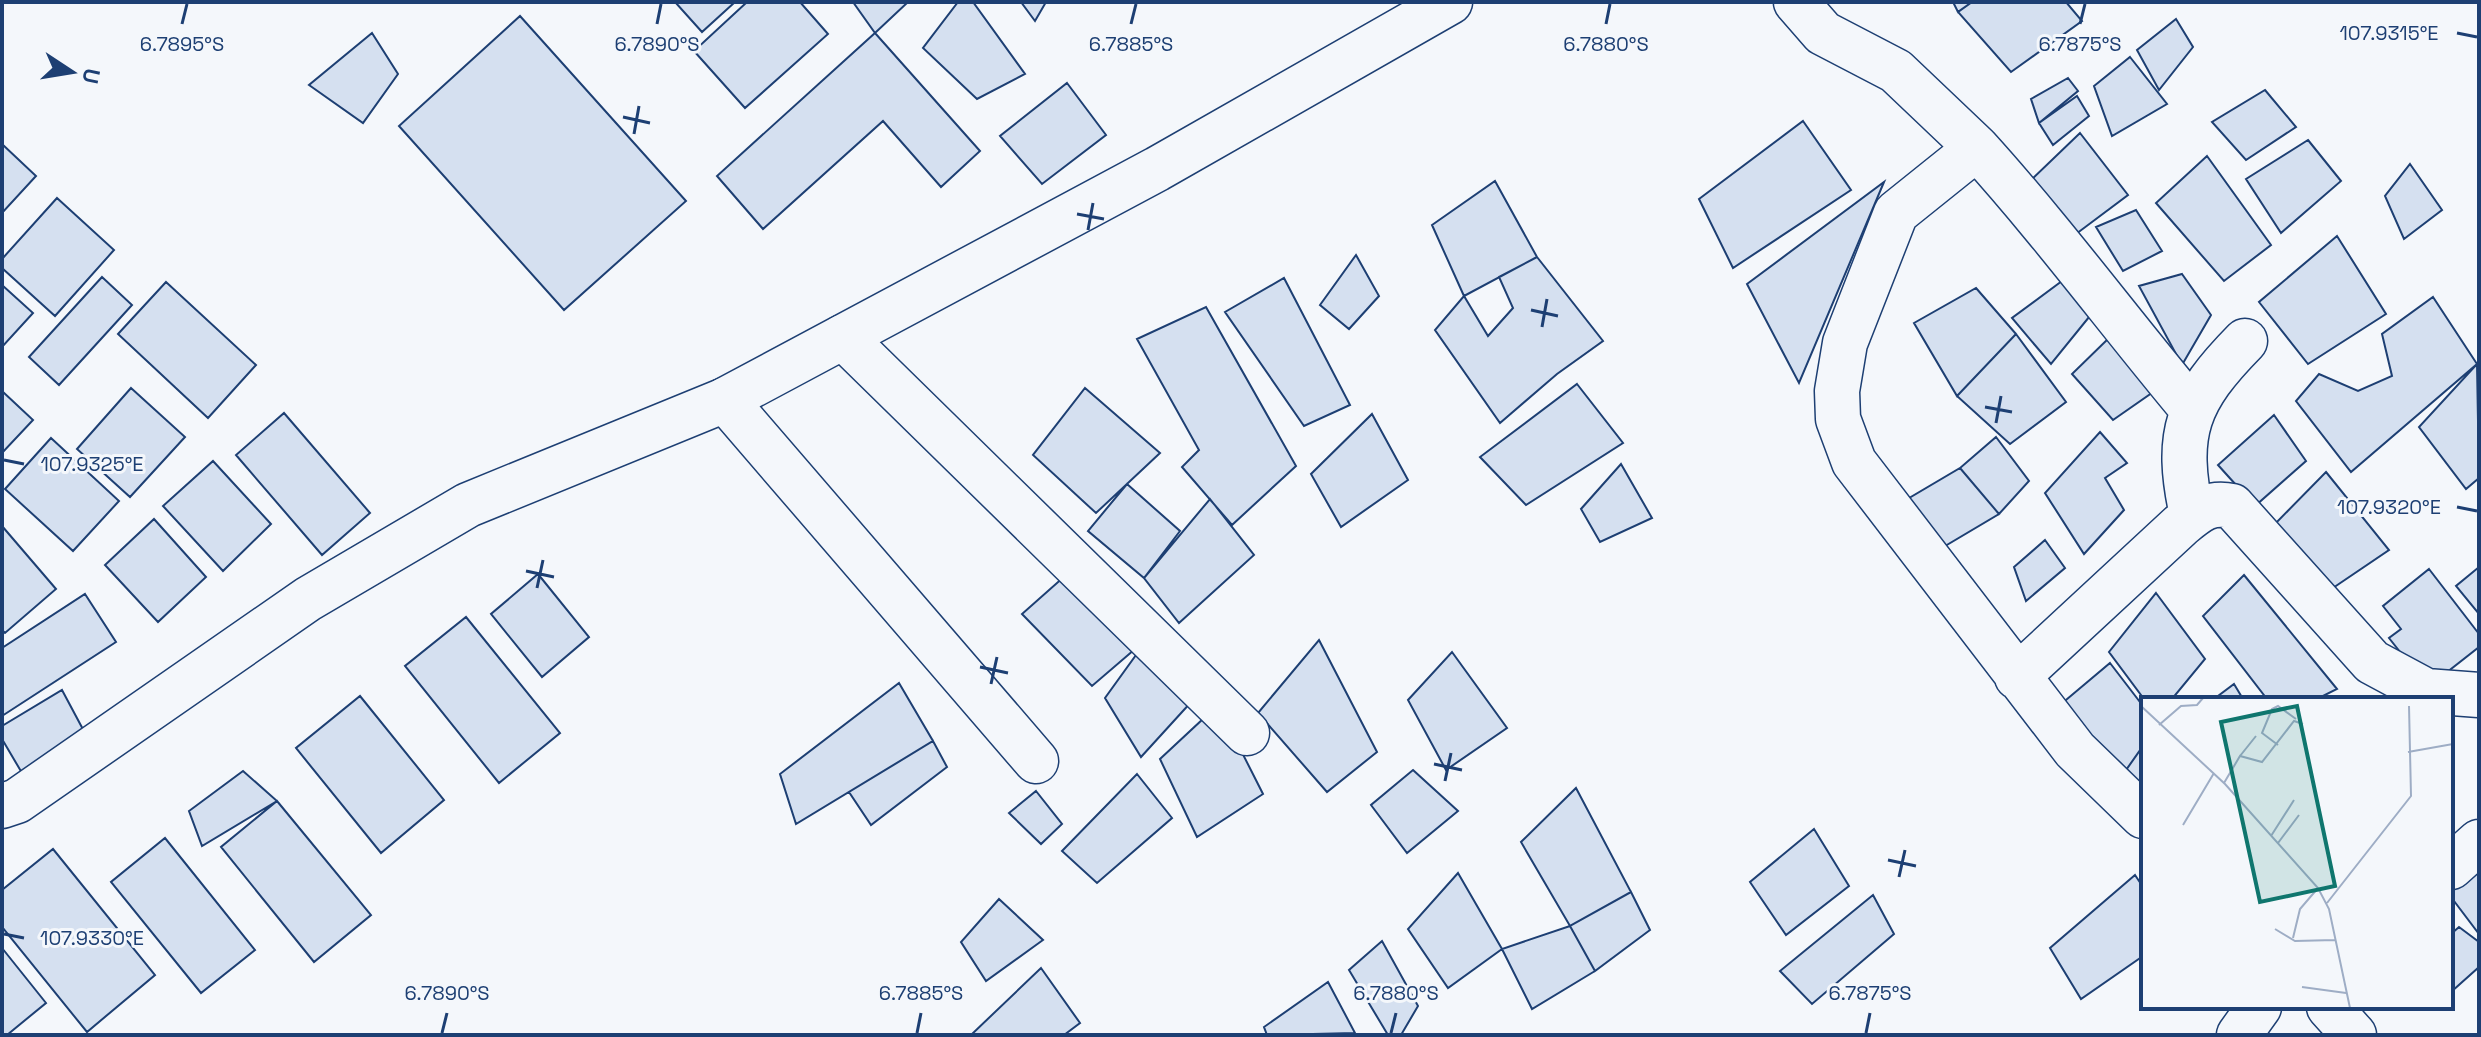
<svg xmlns="http://www.w3.org/2000/svg" width="2481" height="1037" font-family="'Space Grotesk',sans-serif">
<style>
.building{fill:#d5e0f0;stroke:#1d3f73;stroke-width:2}
.lines{fill:none;stroke-linecap:round;stroke-linejoin:round}
.minor-casing{stroke:#1d3f73;stroke-width:47}
.tertiary-casing{stroke:#1d3f73;stroke-width:47}
.minor{stroke:#f4f7fb;stroke-width:44}
.tertiary{stroke:#f4f7fb;stroke-width:44}
.ticks{fill:none;stroke:#1d3f73;stroke-width:3}
.inset-road{fill:none;stroke:#9eadc5;stroke-width:2}
.view{fill:#0f766e;fill-opacity:0.15;stroke:#0f766e;stroke-width:4}
.inset-edge{fill:none;stroke:#1d3f73;stroke-width:4}
.ticks-label{font-size:20px;text-anchor:middle;fill:#1d3f73;stroke:#f4f7fb;stroke-width:6;stroke-linejoin:round;paint-order:stroke}
</style>
<rect width="100%" height="100%" fill="#f4f7fb"/>
<path class="building" d="M 675,2 L 735,2 L 702,32 Z
M 747,2 L 800,2 L 828,34 L 745,108 L 694,51 Z
M 853,2 L 908,2 L 875,33 Z
M 958,2 L 973,2 L 1025,74 L 977,99 L 923,48 Z
M 1021,2 L 1046,2 L 1035,21 Z
M 1953,2 L 1972,2 L 1958,12 Z
M 1972,2 L 2066,2 L 2082,21 L 2011,72 L 1958,12 Z
M 520,16 L 686,201 L 564,310 L 399,126 Z
M 2176,19 L 2193,47 L 2159,90 L 2137,50 Z
M 372,33 L 398,74 L 363,123 L 309,85 Z
M 875,33 L 980,151 L 941,187 L 883,121 L 763,229 L 717,176 Z
M 2130,57 L 2167,104 L 2112,136 L 2094,86 Z
M 2068,78 L 2078,91 L 2039,123 L 2031,99 Z
M 1067,83 L 1106,135 L 1042,184 L 1000,136 Z
M 2265,90 L 2296,127 L 2246,160 L 2212,122 Z
M 2077,96 L 2089,116 L 2053,145 L 2039,123 Z
M 1803,121 L 1851,190 L 1733,268 L 1699,199 Z
M 2080,133 L 2128,195 L 2076,234 L 2028,183 Z
M 2308,140 L 2341,181 L 2281,233 L 2246,179 Z
M 2,144 L 36,176 L 2,213 Z
M 2207,156 L 2271,245 L 2224,281 L 2156,203 Z
M 2410,164 L 2442,210 L 2404,239 L 2385,196 Z
M 1495,181 L 1537,257 L 1464,296 L 1432,225 Z
M 1884,182 L 1799,383 L 1747,284 Z
M 57,198 L 114,250 L 55,316 L 2,268 L 2,259 Z
M 2136,210 L 2162,251 L 2123,271 L 2096,227 Z
M 2337,236 L 2386,314 L 2308,364 L 2259,302 Z
M 1356,255 L 1379,296 L 1349,329 L 1320,305 Z
M 1537,257 L 1603,341 L 1557,374 L 1500,423 L 1435,330 L 1464,296 L 1488,336 L 1513,308 L 1499,277 Z
M 2182,274 L 2211,315 L 2182,365 L 2139,286 Z
M 102,277 L 132,305 L 59,385 L 29,357 Z
M 1284,278 L 1350,405 L 1304,426 L 1225,312 Z
M 2066,278 L 2098,306 L 2051,364 L 2012,318 Z
M 166,282 L 256,365 L 208,418 L 118,334 Z
M 2,285 L 33,313 L 2,347 Z
M 1976,288 L 2016,334 L 1957,396 L 1914,323 Z
M 2433,297 L 2477,364 L 2351,472 L 2296,401 L 2319,374 L 2358,391 L 2392,376 L 2382,334 Z
M 1206,307 L 1296,466 L 1232,525 L 1182,467 L 1199,450 L 1137,339 Z
M 2016,334 L 2066,402 L 2010,444 L 1957,396 Z
M 2112,335 L 2156,390 L 2113,420 L 2072,374 Z
M 2477,364 L 2479,478 L 2466,489 L 2419,427 Z
M 1577,384 L 1623,443 L 1526,505 L 1480,457 Z
M 131,388 L 185,437 L 130,497 L 77,449 Z
M 1085,388 L 1160,453 L 1096,513 L 1033,455 Z
M 2,391 L 33,420 L 2,453 Z
M 284,413 L 370,513 L 322,555 L 236,455 Z
M 1372,414 L 1408,480 L 1341,527 L 1311,474 Z
M 2274,415 L 2306,461 L 2255,506 L 2218,465 Z
M 2100,432 L 2127,463 L 2105,478 L 2124,510 L 2084,554 L 2045,493 Z
M 1996,437 L 2029,481 L 1999,514 L 1960,468 Z
M 51,438 L 119,501 L 73,551 L 5,489 Z
M 213,461 L 271,524 L 223,571 L 163,506 Z
M 1621,464 L 1652,518 L 1600,542 L 1581,509 Z
M 1960,468 L 1999,514 L 1935,552 L 1899,504 Z
M 2326,472 L 2389,550 L 2327,592 L 2271,528 Z
M 1127,484 L 1180,531 L 1144,578 L 1088,531 Z
M 1210,499 L 1254,555 L 1179,623 L 1144,578 Z
M 154,519 L 206,577 L 158,622 L 105,565 Z
M 2,526 L 56,589 L 5,633 L 2,630 Z
M 2045,540 L 2065,568 L 2026,601 L 2014,567 Z
M 2479,567 L 2479,614 L 2456,586 Z
M 2429,569 L 2479,634 L 2479,647 L 2428,687 L 2389,638 L 2401,629 L 2383,606 Z
M 538,574 L 589,637 L 542,677 L 491,614 Z
M 1066,575 L 1149,637 L 1092,686 L 1022,614 Z
M 2244,575 L 2337,689 L 2317,699 L 2267,699 L 2203,616 Z
M 2156,593 L 2205,659 L 2172,699 L 2144,699 L 2109,652 Z
M 85,594 L 116,642 L 2,716 L 2,648 Z
M 466,617 L 560,733 L 499,783 L 405,666 Z
M 1149,637 L 1203,689 L 1141,757 L 1105,698 Z
M 1319,640 L 1377,752 L 1327,792 L 1258,713 Z
M 1452,652 L 1507,728 L 1446,770 L 1408,700 Z
M 2110,663 L 2143,706 L 2143,746 L 2119,780 L 2054,710 Z
M 899,683 L 933,741 L 796,824 L 780,774 Z
M 2234,684 L 2243,699 L 2214,699 Z
M 62,690 L 86,735 L 22,773 L 2,739 L 2,726 Z
M 360,696 L 444,800 L 381,853 L 296,748 Z
M 1218,705 L 1263,794 L 1197,837 L 1160,759 Z
M 933,741 L 947,767 L 871,825 L 849,792 Z
M 2143,746 L 2143,804 L 2119,780 Z
M 1413,770 L 1458,811 L 1407,853 L 1371,805 Z
M 243,771 L 277,801 L 202,846 L 189,811 Z
M 1137,774 L 1172,818 L 1097,883 L 1062,851 Z
M 1576,788 L 1631,892 L 1570,926 L 1521,842 Z
M 1036,791 L 1062,824 L 1041,844 L 1009,813 Z
M 277,801 L 371,915 L 314,962 L 221,847 Z
M 1814,829 L 1849,886 L 1786,935 L 1750,882 Z
M 165,838 L 255,950 L 201,993 L 111,882 Z
M 53,849 L 155,975 L 87,1032 L 2,927 L 2,890 Z
M 2479,866 L 2479,934 L 2451,897 L 2451,887 Z
M 1458,873 L 1502,949 L 1448,988 L 1408,929 Z
M 2135,875 L 2143,887 L 2143,956 L 2081,999 L 2050,948 Z
M 1631,892 L 1650,930 L 1595,971 L 1570,926 Z
M 1873,895 L 1894,934 L 1812,1004 L 1780,971 Z
M 999,899 L 1043,940 L 986,981 L 961,942 Z
M 1570,926 L 1595,971 L 1532,1009 L 1502,949 Z
M 2459,927 L 2479,942 L 2479,967 L 2451,992 L 2451,934 Z
M 1382,941 L 1418,1006 L 1401,1035 L 1388,1035 L 1349,970 Z
M 2,948 L 46,1003 L 7,1035 L 2,1035 Z
M 1041,968 L 1080,1023 L 1064,1035 L 971,1035 Z
M 1328,982 L 1355,1033 L 1267,1035 L 1264,1027 Z"/>
<g class="lines">
<g class="minor-casing">
<path id="minor" d="M 1796,2 L 1823,33 L 1896,71 L 1977,148 L 1896,213 L 1845,343 L 1837,391 L 1838,419 L 1854,462 L 2075,750 L 2143,816
M 1977,148 C 2053,232 2120,323 2193,410
M 843,337 L 1247,733
M 725,400 L 1036,761
M 2192,515 C 2174,433 2187,400 2245,341
M 2017,677 L 2181,525 C 2198,511 2209,501 2232,506 L 2372,662 L 2426,691 L 2479,695
M 2451,867 L 2479,842
M 2329,1007 L 2354,1035
M 2239,1035 L 2259,1007"/>
</g>
<g class="tertiary-casing">
<path id="tertiary" d="M 2,806 L 17,801 L 308,599 L 468,505 L 725,400 L 1157,169 L 1450,2"/>
</g>
<use href="#minor" class="minor"/>
<use href="#tertiary" class="tertiary"/>
</g>
<path class="ticks" d="M 182,24 L 187,4M 657,24 L 661,4M 1131,24 L 1136,4M 1606,24 L 1610,4M 2080,24 L 2085,4M 2457,33 L 2477,37M 623,117 L 650,123M 634,134 L 639,106M 1077,214 L 1104,219M 1088,230 L 1093,203M 1531,310 L 1558,316M 1542,327 L 1547,299M 1985,407 L 2012,412M 1996,423 L 2001,396M 4,460 L 24,464M 2457,507 L 2477,511M 526,571 L 554,577M 537,588 L 543,560M 980,667 L 1008,673M 991,684 L 997,657M 1434,764 L 1462,770M 1445,781 L 1451,753M 1888,860 L 1916,866M 1899,877 L 1905,850M 4,934 L 24,938M 442,1033 L 447,1013M 917,1033 L 921,1013M 1391,1033 L 1396,1013M 1866,1033 L 1870,1013"/>
<g transform="translate(2141 697)">
<rect width="312" height="312" fill="#f4f7fb"/>
<path class="inset-road" d="M 0,9 L 84,87 L 177,191 L 188,212 L 209,311M 18,28 L 40,9 L 56,8 L 62,1M 137,48 L 121,36 L 131,12 L 137,9 L 155,22M 267,55 L 312,47M 99,59 L 115,39M 83,86 L 99,59 L 121,65 L 153,24 L 162,27M 42,128 L 73,76M 130,139 L 153,103M 137,146 L 158,118M 186,206 L 270,99 L 268,9M 134,232 L 154,244 L 194,243M 152,241 L 159,212 L 177,191M 161,290 L 205,296"/>
<path class="view" d="M 156,9 L 194,189 L 119,205 L 80,25 Z"/>
<rect width="312" height="312" class="inset-edge"/>
</g>
<g class="ticks-label">
<text x="2389" y="40">107.9315°E</text>
<text x="182" y="51">6.7895°S</text>
<text x="657" y="51">6.7890°S</text>
<text x="1131" y="51">6.7885°S</text>
<text x="1606" y="51">6.7880°S</text>
<text x="2080" y="51">6.7875°S</text>
<text x="92" y="471">107.9325°E</text>
<text x="2389" y="514">107.9320°E</text>
<text x="92" y="945">107.9330°E</text>
<text x="447" y="1000">6.7890°S</text>
<text x="921" y="1000">6.7885°S</text>
<text x="1396" y="1000">6.7880°S</text>
<text x="1870" y="1000">6.7875°S</text>
</g>
<rect width="2481" height="1037" fill="none" stroke="#1d3f73" stroke-width="8"/>
<g transform="translate(72 72) rotate(102)" stroke="#f4f7fb" stroke-width="6" paint-order="stroke">
<path d="M0-6L14 30L0 20L-14 30Z" fill="#1d3f73"/>
<text y="-12" font-size="22" font-weight="bold" text-anchor="middle" fill="#1d3f73">U</text>
</g>
</svg>
